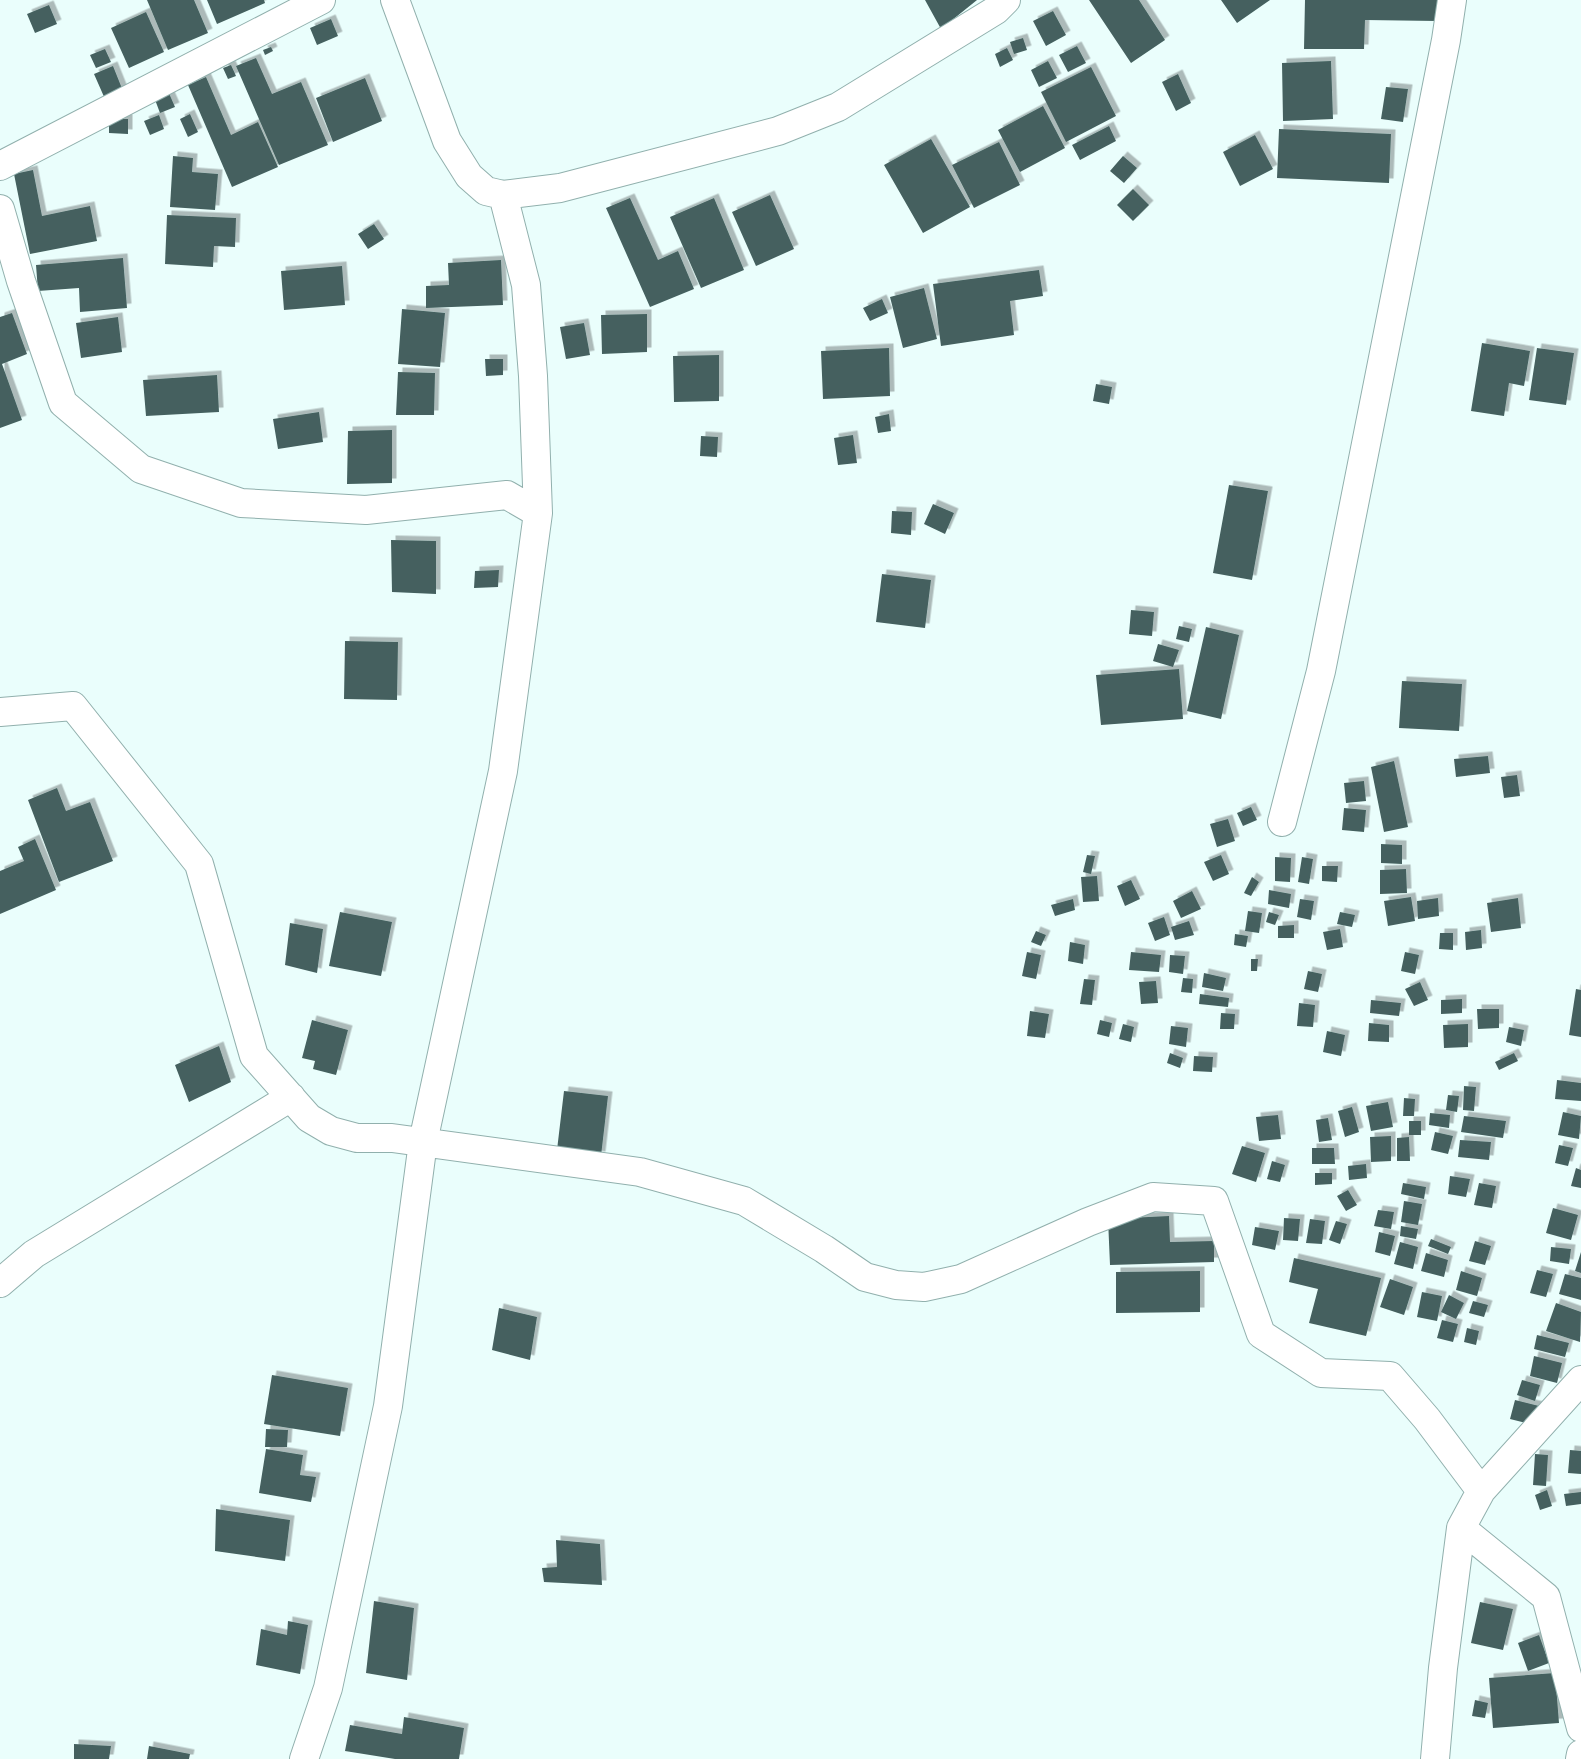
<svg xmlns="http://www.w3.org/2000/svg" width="1581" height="1759" font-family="'Noto Sans',sans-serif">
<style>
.building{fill:#44615f;filter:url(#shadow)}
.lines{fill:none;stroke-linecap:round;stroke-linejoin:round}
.street-casing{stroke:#91b0ad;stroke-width:30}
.street{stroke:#fff;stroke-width:28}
</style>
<defs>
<filter id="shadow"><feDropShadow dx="4.5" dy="-4.5" stdDeviation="0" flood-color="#0004"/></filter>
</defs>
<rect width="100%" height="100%" fill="#eafefc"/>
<path class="building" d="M 147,0 L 194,0 L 208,33 L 168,50 Z
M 207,0 L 264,0 L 265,3 L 217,24 Z
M 925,0 L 977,0 L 941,29 Z
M 1089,0 L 1139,0 L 1165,40 L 1131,63 Z
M 1221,0 L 1270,0 L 1237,23 Z
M 1305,0 L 1437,0 L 1437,21 L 1365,20 L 1364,49 L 1304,49 Z
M 49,5 L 57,24 L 35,33 L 27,14 Z
M 1053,11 L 1066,35 L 1046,46 L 1033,21 Z
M 146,12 L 164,52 L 129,68 L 111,28 Z
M 331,19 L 338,36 L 317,45 L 310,28 Z
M 1023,38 L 1027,50 L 1014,54 L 1010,42 Z
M 1077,46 L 1086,63 L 1068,72 L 1059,55 Z
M 271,47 L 273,51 L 265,55 L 263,50 Z
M 1007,48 L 1013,60 L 1000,67 L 995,54 Z
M 105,49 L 111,62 L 96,68 L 90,55 Z
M 256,58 L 272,94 L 301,82 L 328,145 L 279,165 L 236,66 Z
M 1048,61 L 1057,78 L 1039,87 L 1031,70 Z
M 1331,61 L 1333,119 L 1283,121 L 1282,63 Z
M 231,65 L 236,76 L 228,79 L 223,68 Z
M 113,66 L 123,91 L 105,99 L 94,74 Z
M 1091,67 L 1116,116 L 1066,142 L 1041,92 Z
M 1178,74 L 1191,103 L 1176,111 L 1162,82 Z
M 206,77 L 231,135 L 258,122 L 278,167 L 232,187 L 188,85 Z
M 365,78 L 382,121 L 333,142 L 316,98 Z
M 1386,87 L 1408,89 L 1403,122 L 1381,119 Z
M 168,91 L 175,107 L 160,113 L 154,97 Z
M 1043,106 L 1065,148 L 1020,172 L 998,130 Z
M 190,114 L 198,132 L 188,137 L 180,119 Z
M 159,115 L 164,129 L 150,135 L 144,121 Z
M 109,119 L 128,119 L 128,134 L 109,133 Z
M 1109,126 L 1116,141 L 1080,160 L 1072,145 Z
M 1279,129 L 1391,134 L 1389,183 L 1277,178 Z
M 1255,135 L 1273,169 L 1240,186 L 1223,152 Z
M 931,139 L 970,207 L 923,233 L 884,165 Z
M 999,142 L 1020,185 L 974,208 L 952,165 Z
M 173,156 L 193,158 L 192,172 L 218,174 L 215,210 L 170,207 Z
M 1123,156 L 1137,168 L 1124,183 L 1110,171 Z
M 33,170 L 42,216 L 90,206 L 97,241 L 30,254 L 14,174 Z
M 1133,189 L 1149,205 L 1133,221 L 1117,205 Z
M 770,195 L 794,249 L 756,266 L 732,212 Z
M 630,198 L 658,260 L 678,251 L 694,289 L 650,307 L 606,208 Z
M 714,198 L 744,270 L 701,288 L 670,217 Z
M 167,215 L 236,218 L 235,247 L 214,246 L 213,267 L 165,264 Z
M 374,224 L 384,239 L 368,249 L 358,234 Z
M 123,258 L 127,308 L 80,312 L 79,288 L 38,291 L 36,265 Z
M 501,260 L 503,305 L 426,308 L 426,286 L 449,285 L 448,263 Z
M 342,266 L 345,305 L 284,310 L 281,271 Z
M 1039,270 L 1043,296 L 1010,301 L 1014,335 L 941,346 L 933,284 Z
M 924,288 L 937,339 L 903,348 L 890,297 Z
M 882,299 L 888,313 L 870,321 L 863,308 Z
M 402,309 L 445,313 L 440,367 L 398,364 Z
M 12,313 L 27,354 L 2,364 L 22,420 L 0,428 L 0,317 Z
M 647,314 L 647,352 L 602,354 L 601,315 Z
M 118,317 L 122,352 L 81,358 L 76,323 Z
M 584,323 L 590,355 L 566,359 L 560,327 Z
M 1482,343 L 1530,351 L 1524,386 L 1509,383 L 1504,416 L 1471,411 Z
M 889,348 L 890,396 L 823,399 L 821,351 Z
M 1537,348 L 1574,353 L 1566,405 L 1529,400 Z
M 719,355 L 719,401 L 674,402 L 673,356 Z
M 485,359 L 503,359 L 503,375 L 486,376 Z
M 398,372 L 435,373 L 434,415 L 396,415 Z
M 217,375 L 219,412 L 146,416 L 143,380 Z
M 1096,384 L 1112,387 L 1109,404 L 1093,401 Z
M 319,412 L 323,442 L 278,449 L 273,419 Z
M 889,414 L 891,431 L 878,433 L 875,417 Z
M 392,430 L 392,483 L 347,484 L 348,431 Z
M 853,435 L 857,463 L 838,465 L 834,438 Z
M 701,436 L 718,437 L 717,457 L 700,456 Z
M 1229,485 L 1268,491 L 1252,580 L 1213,573 Z
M 933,504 L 954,513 L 945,534 L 924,524 Z
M 892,511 L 912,512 L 911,535 L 891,533 Z
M 391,540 L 436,541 L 436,594 L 392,592 Z
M 499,570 L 498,587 L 474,588 L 475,571 Z
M 882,574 L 931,580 L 925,628 L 876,622 Z
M 1131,610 L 1154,612 L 1152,636 L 1129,634 Z
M 1179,626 L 1192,629 L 1189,642 L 1176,639 Z
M 1206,627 L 1239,635 L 1221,719 L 1187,711 Z
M 345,641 L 398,642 L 397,700 L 344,699 Z
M 1158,644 L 1179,650 L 1173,667 L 1153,661 Z
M 1179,669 L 1183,719 L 1101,725 L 1096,675 Z
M 1402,681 L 1462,684 L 1459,731 L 1399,728 Z
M 1488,756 L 1490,773 L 1456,777 L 1454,759 Z
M 1394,761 L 1408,827 L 1384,832 L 1371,767 Z
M 1517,775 L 1520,796 L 1504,798 L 1501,777 Z
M 1364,781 L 1366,801 L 1346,803 L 1344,783 Z
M 57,788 L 66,811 L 90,802 L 113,861 L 59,882 L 28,800 Z
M 1251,807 L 1257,820 L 1243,826 L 1237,813 Z
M 1344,808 L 1366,810 L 1364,832 L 1342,830 Z
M 1228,819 L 1235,841 L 1217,847 L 1210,824 Z
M 35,839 L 56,890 L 0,914 L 0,871 L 24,861 L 18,847 Z
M 1381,844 L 1402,845 L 1402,864 L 1381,863 Z
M 1087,855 L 1095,856 L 1091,874 L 1083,872 Z
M 1221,855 L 1229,874 L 1213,881 L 1204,862 Z
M 1275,857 L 1291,858 L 1290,882 L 1275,881 Z
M 1302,857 L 1313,859 L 1309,884 L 1298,882 Z
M 1322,866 L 1338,866 L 1337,882 L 1322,881 Z
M 1406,869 L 1407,893 L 1380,894 L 1380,870 Z
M 1097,876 L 1099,901 L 1083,902 L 1081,877 Z
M 1252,877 L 1259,882 L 1251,896 L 1244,893 Z
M 1131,880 L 1140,899 L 1125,906 L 1117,886 Z
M 1269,890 L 1291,894 L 1289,908 L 1268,904 Z
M 1192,891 L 1201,909 L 1181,918 L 1173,901 Z
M 1411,897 L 1415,921 L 1388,926 L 1384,901 Z
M 1438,898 L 1439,916 L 1418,919 L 1417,901 Z
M 1518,898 L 1521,928 L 1491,932 L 1487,903 Z
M 1073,899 L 1075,910 L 1055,916 L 1051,905 Z
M 1300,899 L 1314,901 L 1311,920 L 1297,917 Z
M 1248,911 L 1262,913 L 1259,933 L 1245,931 Z
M 340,912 L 392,922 L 381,976 L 329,966 Z
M 1269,912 L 1279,915 L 1275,925 L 1266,922 Z
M 1340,912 L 1355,915 L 1352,927 L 1337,924 Z
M 1164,917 L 1170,935 L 1155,941 L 1148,923 Z
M 1189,921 L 1194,935 L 1175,940 L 1171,927 Z
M 290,923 L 323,929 L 317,973 L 285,965 Z
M 1294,925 L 1294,938 L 1278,938 L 1278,926 Z
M 1340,929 L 1343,947 L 1327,950 L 1323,932 Z
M 1481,930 L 1482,948 L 1466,950 L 1465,932 Z
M 1036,931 L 1046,935 L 1041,946 L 1031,942 Z
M 1440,933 L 1453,933 L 1453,950 L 1439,949 Z
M 1235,934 L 1248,936 L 1246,947 L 1234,945 Z
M 1070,942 L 1085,945 L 1083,964 L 1068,961 Z
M 1027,952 L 1041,955 L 1036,979 L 1022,976 Z
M 1131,952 L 1161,955 L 1159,972 L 1129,970 Z
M 1405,952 L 1419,955 L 1415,974 L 1401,971 Z
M 1170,955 L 1185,956 L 1183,974 L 1169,972 Z
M 1251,959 L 1258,959 L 1257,971 L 1251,971 Z
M 1308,971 L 1322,974 L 1318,992 L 1304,989 Z
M 1204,973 L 1226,978 L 1223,991 L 1202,987 Z
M 1183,978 L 1193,979 L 1192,993 L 1181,992 Z
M 1084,979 L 1095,980 L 1092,1005 L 1080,1004 Z
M 1156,981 L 1158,1003 L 1141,1004 L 1139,982 Z
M 1420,982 L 1428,1000 L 1414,1006 L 1405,989 Z
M 1576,989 L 1581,990 L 1581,1037 L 1569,1035 Z
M 1200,994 L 1229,998 L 1228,1007 L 1199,1004 Z
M 1462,999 L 1462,1013 L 1441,1014 L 1441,1000 Z
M 1371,1000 L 1401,1003 L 1399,1016 L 1370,1013 Z
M 1299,1003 L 1315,1005 L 1313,1027 L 1297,1026 Z
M 1477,1009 L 1499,1009 L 1499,1028 L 1478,1029 Z
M 1030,1011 L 1049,1014 L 1045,1038 L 1027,1036 Z
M 1221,1013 L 1235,1014 L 1234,1029 L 1220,1029 Z
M 312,1020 L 348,1030 L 336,1075 L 313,1069 L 315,1061 L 302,1058 Z
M 1100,1020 L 1112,1023 L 1109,1037 L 1097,1034 Z
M 1369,1023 L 1389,1025 L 1389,1042 L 1368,1041 Z
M 1123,1024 L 1134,1027 L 1131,1042 L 1119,1039 Z
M 1468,1024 L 1468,1047 L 1444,1048 L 1443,1025 Z
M 1171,1026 L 1188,1028 L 1186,1047 L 1169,1044 Z
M 1509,1027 L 1524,1030 L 1521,1046 L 1506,1042 Z
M 1327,1031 L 1345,1035 L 1341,1056 L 1323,1052 Z
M 219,1046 L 231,1082 L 189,1102 L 175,1065 Z
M 1170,1053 L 1183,1058 L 1180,1068 L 1167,1063 Z
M 1514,1053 L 1518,1061 L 1499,1070 L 1495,1062 Z
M 1194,1056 L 1213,1057 L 1212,1072 L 1193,1071 Z
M 1557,1080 L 1581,1083 L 1581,1101 L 1555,1099 Z
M 1464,1086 L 1476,1087 L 1474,1111 L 1463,1110 Z
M 564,1091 L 608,1096 L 601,1156 L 557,1150 Z
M 1448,1095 L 1459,1096 L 1457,1112 L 1446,1110 Z
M 1404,1098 L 1415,1099 L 1414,1116 L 1403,1116 Z
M 1388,1102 L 1393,1127 L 1371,1131 L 1366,1106 Z
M 1352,1107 L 1359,1132 L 1345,1137 L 1338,1111 Z
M 1563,1112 L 1581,1116 L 1579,1139 L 1558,1135 Z
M 1430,1113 L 1450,1115 L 1449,1128 L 1429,1125 Z
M 1278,1115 L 1281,1139 L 1259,1141 L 1256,1117 Z
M 1464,1116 L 1506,1121 L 1503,1138 L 1461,1132 Z
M 1328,1118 L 1332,1140 L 1319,1142 L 1316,1120 Z
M 1409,1121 L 1421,1121 L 1421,1135 L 1409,1135 Z
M 1435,1132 L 1453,1136 L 1448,1154 L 1431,1150 Z
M 1391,1136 L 1391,1161 L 1371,1162 L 1370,1137 Z
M 1409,1137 L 1410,1161 L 1397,1161 L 1397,1138 Z
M 1460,1140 L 1491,1142 L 1489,1160 L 1458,1157 Z
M 1559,1145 L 1573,1148 L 1568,1166 L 1555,1163 Z
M 1242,1146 L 1265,1153 L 1256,1182 L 1232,1174 Z
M 1312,1148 L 1334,1148 L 1335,1164 L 1312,1164 Z
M 1272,1161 L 1285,1165 L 1280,1182 L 1267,1179 Z
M 1366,1164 L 1367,1178 L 1349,1180 L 1348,1166 Z
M 1576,1168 L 1581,1170 L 1581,1188 L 1571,1186 Z
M 1315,1173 L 1332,1173 L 1332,1184 L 1315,1185 Z
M 1450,1176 L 1470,1179 L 1466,1197 L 1448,1194 Z
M 1403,1183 L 1426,1187 L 1424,1199 L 1401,1194 Z
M 1479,1183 L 1496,1186 L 1492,1208 L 1474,1205 Z
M 1348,1190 L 1357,1205 L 1346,1211 L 1337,1196 Z
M 1404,1201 L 1422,1204 L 1418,1225 L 1401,1222 Z
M 1553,1208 L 1578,1215 L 1571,1240 L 1546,1233 Z
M 1378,1210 L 1394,1212 L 1391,1229 L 1374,1226 Z
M 1169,1216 L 1170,1242 L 1214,1241 L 1214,1262 L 1110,1265 L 1108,1219 Z
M 1284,1218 L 1300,1219 L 1298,1241 L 1283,1240 Z
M 1310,1219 L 1325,1221 L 1322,1244 L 1306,1243 Z
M 1336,1221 L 1347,1224 L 1340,1244 L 1329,1240 Z
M 1401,1226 L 1418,1229 L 1416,1239 L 1400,1236 Z
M 1255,1227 L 1279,1231 L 1275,1250 L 1252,1245 Z
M 1379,1232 L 1395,1236 L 1390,1256 L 1375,1252 Z
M 1431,1239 L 1451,1247 L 1448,1254 L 1428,1246 Z
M 1475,1241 L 1491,1246 L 1485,1265 L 1469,1261 Z
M 1400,1242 L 1418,1247 L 1413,1269 L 1394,1264 Z
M 1551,1247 L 1571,1249 L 1569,1264 L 1550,1261 Z
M 1581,1252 L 1581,1273 L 1575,1271 Z
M 1426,1253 L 1448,1260 L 1444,1277 L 1421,1271 Z
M 1294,1258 L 1381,1278 L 1366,1336 L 1309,1323 L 1318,1289 L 1289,1282 Z
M 1537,1270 L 1553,1274 L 1546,1297 L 1530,1293 Z
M 1200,1271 L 1200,1312 L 1116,1313 L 1116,1272 Z
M 1461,1271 L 1482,1278 L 1477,1296 L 1456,1290 Z
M 1565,1274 L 1581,1278 L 1581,1300 L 1559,1294 Z
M 1390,1279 L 1413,1287 L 1404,1315 L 1380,1307 Z
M 1422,1292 L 1442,1296 L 1437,1321 L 1417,1317 Z
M 1449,1295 L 1464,1303 L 1456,1319 L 1441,1312 Z
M 1473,1301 L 1488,1305 L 1484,1317 L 1469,1313 Z
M 1556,1303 L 1581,1312 L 1580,1342 L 1546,1331 Z
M 499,1308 L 537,1317 L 530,1360 L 492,1350 Z
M 1442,1320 L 1458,1324 L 1453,1342 L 1437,1338 Z
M 1467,1328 L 1479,1331 L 1476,1345 L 1464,1342 Z
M 1537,1335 L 1569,1343 L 1565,1357 L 1534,1349 Z
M 1534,1356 L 1562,1363 L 1557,1383 L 1530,1376 Z
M 272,1375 L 348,1388 L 340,1436 L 264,1424 Z
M 1522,1380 L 1540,1385 L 1535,1401 L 1517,1395 Z
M 1515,1400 L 1539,1406 L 1534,1425 L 1510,1419 Z
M 266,1429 L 288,1430 L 287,1447 L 265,1447 Z
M 266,1449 L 303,1455 L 300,1475 L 316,1477 L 311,1502 L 259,1493 Z
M 1570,1450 L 1581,1451 L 1581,1474 L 1568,1473 Z
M 1535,1454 L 1548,1455 L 1546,1486 L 1533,1485 Z
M 1547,1490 L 1552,1506 L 1540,1510 L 1535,1495 Z
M 1581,1492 L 1581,1504 L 1566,1506 L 1564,1494 Z
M 216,1509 L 290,1520 L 285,1561 L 215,1551 Z
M 556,1540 L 600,1544 L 602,1585 L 544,1582 L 542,1568 L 557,1567 Z
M 374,1601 L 414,1608 L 407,1680 L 366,1673 Z
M 1480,1602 L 1513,1609 L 1503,1650 L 1471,1643 Z
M 288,1621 L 308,1625 L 300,1674 L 256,1665 L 261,1629 L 287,1635 Z
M 1539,1635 L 1549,1663 L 1528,1671 L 1518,1643 Z
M 1555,1673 L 1559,1723 L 1493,1728 L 1489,1678 Z
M 1475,1700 L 1488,1703 L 1485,1718 L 1472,1716 Z
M 404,1717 L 464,1728 L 459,1759 L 395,1759 L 345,1751 L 350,1725 L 402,1734 Z
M 74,1744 L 111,1746 L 109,1759 L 74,1759 Z
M 149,1746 L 190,1754 L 189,1759 L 147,1759 Z"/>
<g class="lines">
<g class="street-casing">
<path id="street" d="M 395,0 L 447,141 L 469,176 L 486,191 L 503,195 L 560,188 L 778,131 L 838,107 L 996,10 L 1006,0
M 0,166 L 321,0
M 0,209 L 21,281 L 63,403 L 141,469 L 241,503 L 366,510 L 507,495 L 538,513
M 0,712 L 73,706 L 199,864 L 254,1056 L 309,1118 L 331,1131 L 357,1138 L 392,1138 L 640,1172 L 744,1201 L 824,1249 L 865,1277 L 896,1285 L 924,1287 L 961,1279 L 1088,1222 L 1153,1197 L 1214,1201 L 1261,1334 L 1321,1373 L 1390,1376 L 1427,1419 L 1481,1491
M 1282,822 L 1321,671 L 1446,40 L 1452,0
M 0,1283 L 34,1254 L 291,1097
M 1461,1528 L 1546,1597 L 1581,1728
M 304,1759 L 328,1688 L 388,1406 L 423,1142 L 503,771 L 538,513 L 533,376 L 526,285 L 503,195
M 1435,1759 L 1443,1668 L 1461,1528 L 1481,1491 L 1581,1380
M 1580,1759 L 1581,1754"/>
</g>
<use href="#street" class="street"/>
</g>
</svg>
